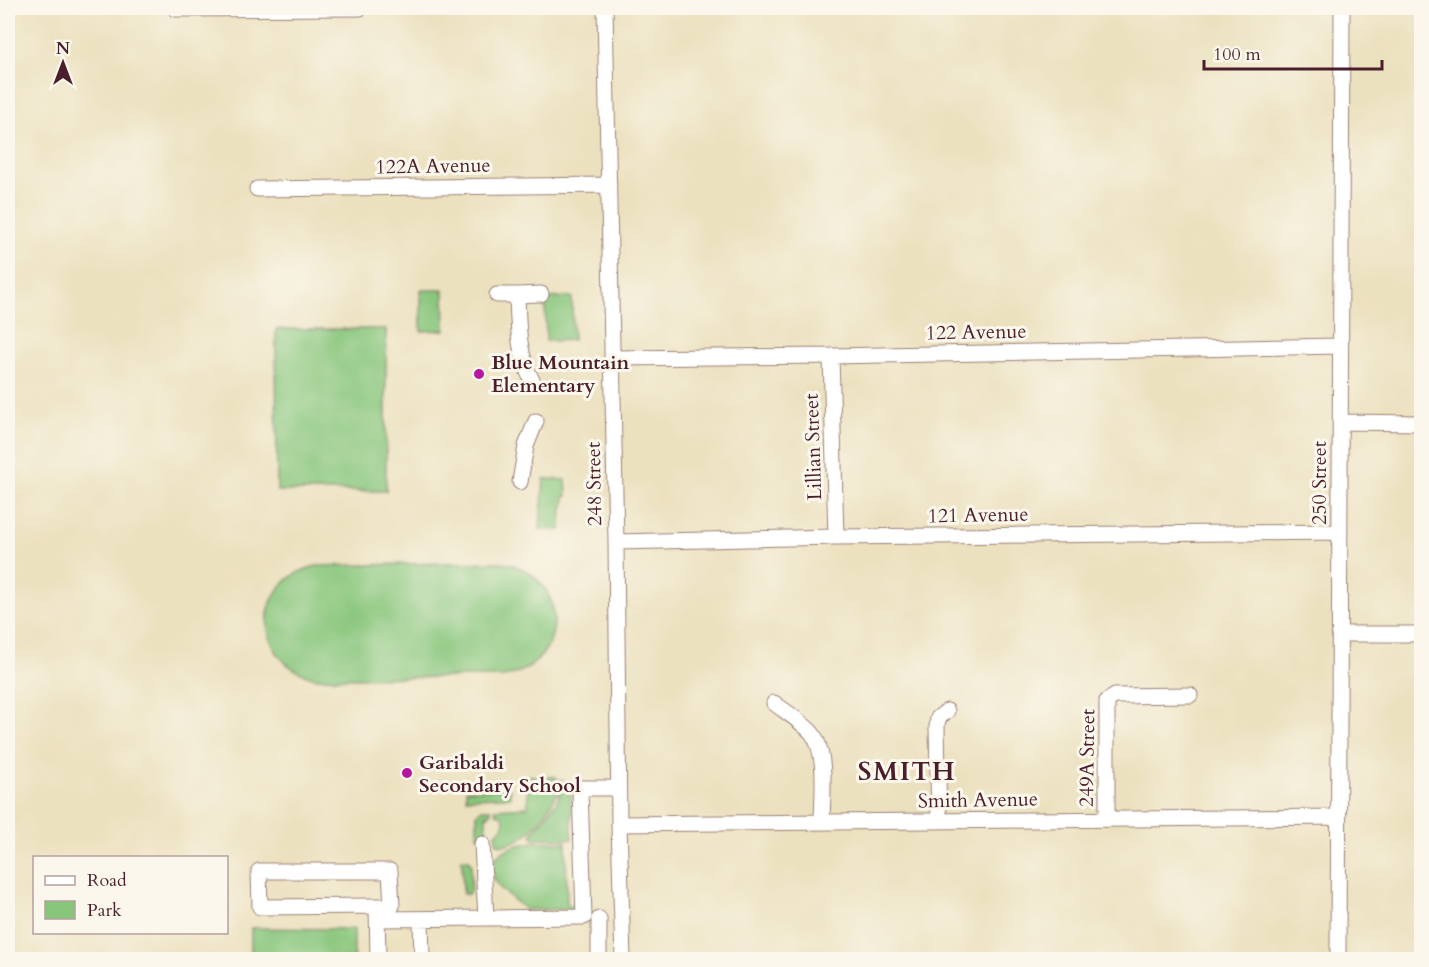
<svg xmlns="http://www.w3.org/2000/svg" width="1429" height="967" font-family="Cardo,serif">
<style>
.green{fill:#88c67c;stroke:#697254;stroke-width:1.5}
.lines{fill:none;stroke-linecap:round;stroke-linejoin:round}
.minor-casing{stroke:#9b8075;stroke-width:17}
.minor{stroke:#fff;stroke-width:15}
.poi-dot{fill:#b5179e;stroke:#fbf7ec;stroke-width:2}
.labels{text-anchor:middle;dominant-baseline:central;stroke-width:6;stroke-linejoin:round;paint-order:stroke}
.street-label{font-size:20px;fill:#4a1f2b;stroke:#fbf7ec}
.poi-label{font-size:20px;font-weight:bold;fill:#4a1f2b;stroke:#fbf7ec;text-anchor:start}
.district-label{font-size:26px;font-weight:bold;letter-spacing:1.5px;fill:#4a1f2b;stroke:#fbf7ec}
</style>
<rect width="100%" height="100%" fill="#fbf7ec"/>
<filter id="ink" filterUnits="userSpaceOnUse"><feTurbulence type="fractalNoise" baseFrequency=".0167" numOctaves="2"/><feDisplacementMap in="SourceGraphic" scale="12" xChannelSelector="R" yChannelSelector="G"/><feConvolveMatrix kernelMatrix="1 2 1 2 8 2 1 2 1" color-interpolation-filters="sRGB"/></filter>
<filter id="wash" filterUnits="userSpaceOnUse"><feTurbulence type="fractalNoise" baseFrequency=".008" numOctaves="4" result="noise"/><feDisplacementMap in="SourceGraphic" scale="24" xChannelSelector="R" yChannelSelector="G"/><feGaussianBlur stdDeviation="1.35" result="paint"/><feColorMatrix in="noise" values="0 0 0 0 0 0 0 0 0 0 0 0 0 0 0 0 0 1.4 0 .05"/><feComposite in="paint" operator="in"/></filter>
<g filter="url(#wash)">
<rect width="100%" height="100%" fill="#ece1bf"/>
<path class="green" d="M 421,290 L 444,290 L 445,330 L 421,331 Z
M 572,297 L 573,340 L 546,341 L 545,298 Z
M 276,329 L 386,329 L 386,491 L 277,491 Z
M 544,479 L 566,480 L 567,496 L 565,496 L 564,508 L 562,508 L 561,530 L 540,529 Z
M 501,562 C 571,574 572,664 503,677 L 316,678 C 251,663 251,580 317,566 Z
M 527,776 L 556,777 L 556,780 L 562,780 L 562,784 C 550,808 531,842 502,845 L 497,843 C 493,834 497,832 503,827 L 504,819 L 501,815 L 496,813 L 495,809 L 528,807 Z
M 565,782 L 571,782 L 572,839 L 533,838 L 532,834 L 556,803 Z
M 510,789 L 510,797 L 466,798 L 466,790 Z
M 482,809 L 491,809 L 491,813 L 486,816 L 486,836 L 482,839 L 477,835 L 477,813 Z
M 535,842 L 566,842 L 567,905 L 576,905 L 576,909 L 526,910 L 500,888 L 494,878 L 492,864 C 500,848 519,844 535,842 Z
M 462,859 L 468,860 L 471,863 L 471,890 L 468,894 L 463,894 Z
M 251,928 L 354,929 L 354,959 L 251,959 Z"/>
</g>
<g filter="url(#ink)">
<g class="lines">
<g class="minor-casing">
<path id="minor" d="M 605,8 L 616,542 L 619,824 L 623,960
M 176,9 L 360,8
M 257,189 L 609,185
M 497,295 L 517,295
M 831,356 L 836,537
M 612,358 L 831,356 L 1340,346
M 533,382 C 518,356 518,325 517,295 L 541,294
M 1340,422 L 1422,423
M 520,482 L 526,446 L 536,421
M 616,542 L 836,537 L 1340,532
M 1340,634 L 1422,634
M 774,703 C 786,712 802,722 812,733 C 828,753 822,798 822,822
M 1107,819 L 1107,701 L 1115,696 L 1190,695
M 939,821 L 937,727 L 938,718 L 947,711
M 619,824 L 1338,817
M 482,844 L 486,918
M 377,906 L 260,907 L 259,871 L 390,871 L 392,906 L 377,906 L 378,960
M 378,919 L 584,917 L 580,788 L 609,788
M 421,919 L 422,960
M 599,960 L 599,919
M 1338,960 L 1342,8"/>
</g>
<use href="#minor" class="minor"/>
</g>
</g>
<g class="poi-dot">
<circle cx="479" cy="374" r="6"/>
<circle cx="407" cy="773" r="6"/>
</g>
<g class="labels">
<g class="street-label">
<text transform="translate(433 166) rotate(-1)">122A Avenue</text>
<text transform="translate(976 332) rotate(-1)">122 Avenue</text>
<text transform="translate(813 447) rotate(-92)">Lillian Street</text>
<text transform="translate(1319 483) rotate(-90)">250 Street</text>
<text transform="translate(594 484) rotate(-91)">248 Street</text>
<text transform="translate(978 515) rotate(-1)">121 Avenue</text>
<text transform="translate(1087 758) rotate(-89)">249A Street</text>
<text transform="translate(978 800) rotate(-1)">Smith Avenue</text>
</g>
<g class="poi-label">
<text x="491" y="362">Blue Mountain<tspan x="491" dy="23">Elementary</tspan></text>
<text x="419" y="762">Garibaldi<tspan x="419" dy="23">Secondary School</tspan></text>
</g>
<g class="district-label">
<text x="907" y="771">SMITH</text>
</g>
</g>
<rect width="1429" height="967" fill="none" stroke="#fbf7ec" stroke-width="30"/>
<rect x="33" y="856" width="195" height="78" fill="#fbf7ec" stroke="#b4a19f" stroke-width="1.5"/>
<rect x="45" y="876" width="30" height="9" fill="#ffffff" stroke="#b4a19f" stroke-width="1.5"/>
<text x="87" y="886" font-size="18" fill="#4a1f2b">Road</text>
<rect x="45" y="901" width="30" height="18" fill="#88c67c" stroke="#b4a19f" stroke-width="1.5"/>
<text x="87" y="916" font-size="18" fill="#4a1f2b">Park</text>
<g transform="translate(63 63)" stroke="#fbf7ec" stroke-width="4.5" paint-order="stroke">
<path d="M0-4.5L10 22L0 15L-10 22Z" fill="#4a1f2b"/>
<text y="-9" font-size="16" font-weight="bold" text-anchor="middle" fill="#4a1f2b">N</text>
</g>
<path d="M1204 60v9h178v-9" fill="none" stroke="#4a1f2b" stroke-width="3"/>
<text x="1213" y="60" font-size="18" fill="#4a1f2b" stroke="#fbf7ec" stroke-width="4.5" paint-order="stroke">100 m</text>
</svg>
